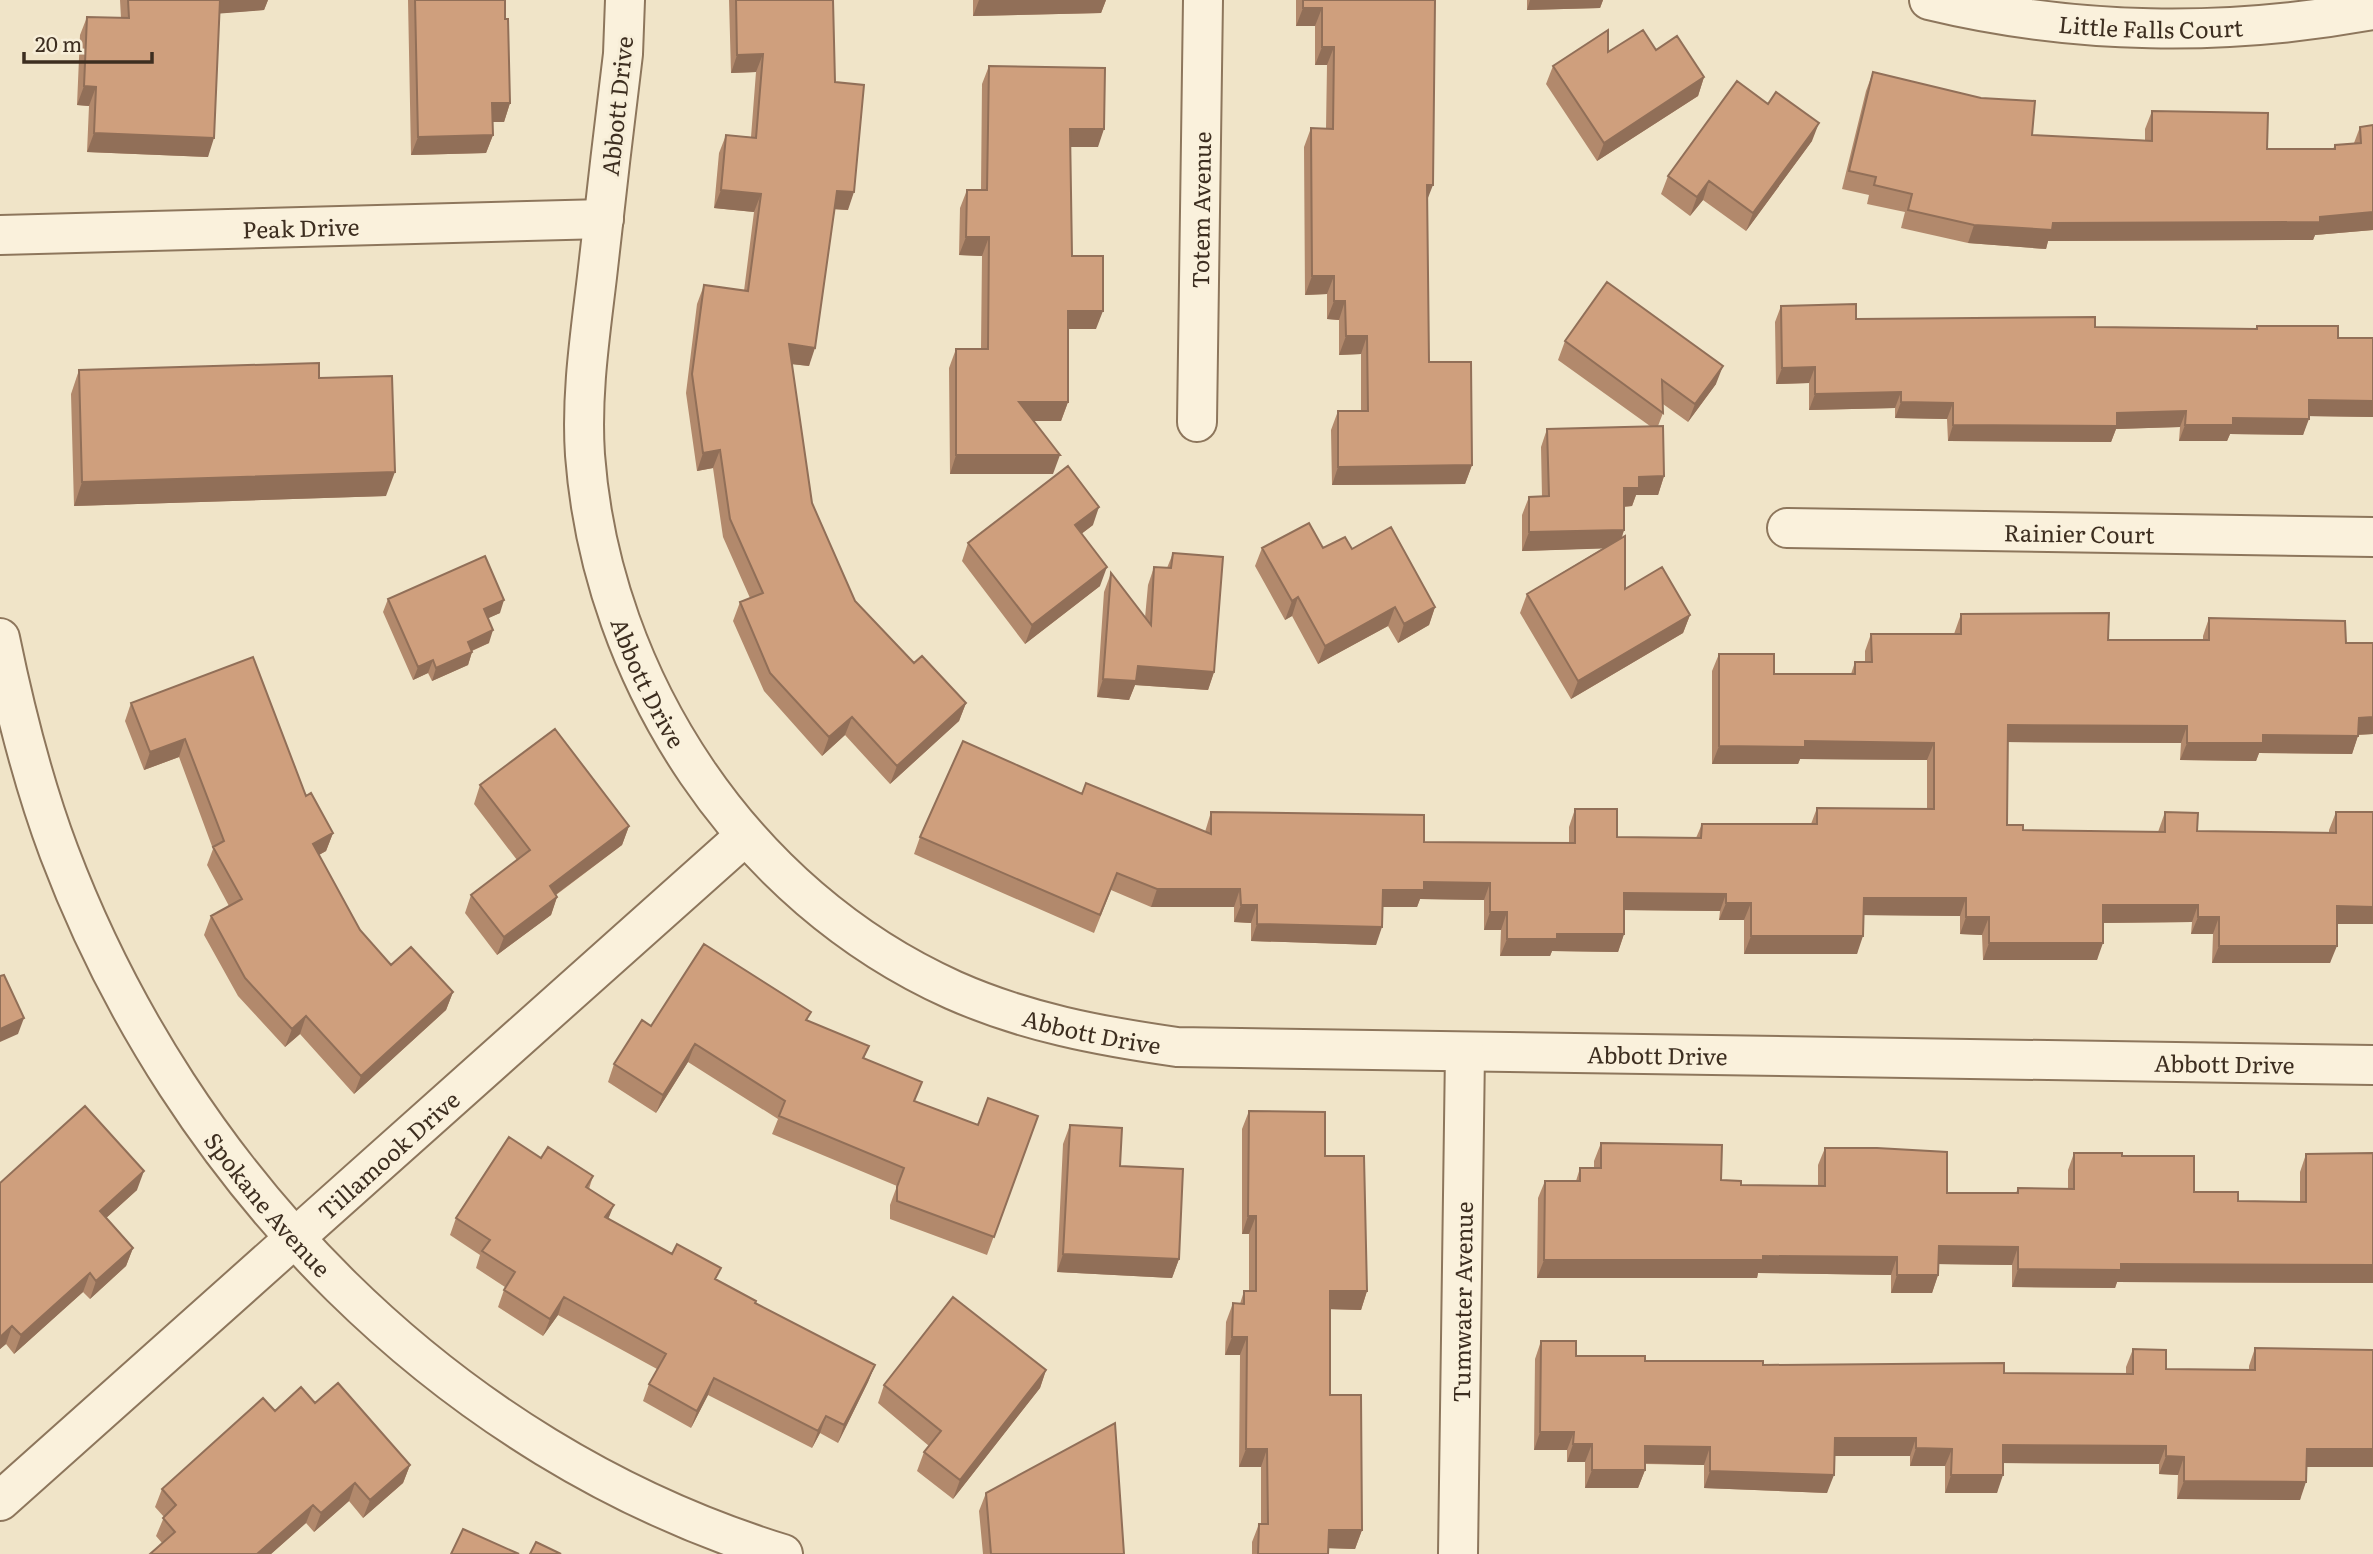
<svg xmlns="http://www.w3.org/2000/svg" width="2373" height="1554" font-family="Literata,serif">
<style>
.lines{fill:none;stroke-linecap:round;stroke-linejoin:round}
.minor-casing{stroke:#8d765c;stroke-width:42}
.minor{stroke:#faf1dc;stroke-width:38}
.wall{fill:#b2896c}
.shaded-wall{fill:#916f58}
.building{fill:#cf9f7d;stroke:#916f58;stroke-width:2}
.labels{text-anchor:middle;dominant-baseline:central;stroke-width:6;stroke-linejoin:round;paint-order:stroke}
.street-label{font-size:23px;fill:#3d2e20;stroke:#f7eed8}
</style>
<rect width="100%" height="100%" fill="#f0e4c8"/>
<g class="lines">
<g class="minor-casing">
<g id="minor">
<path id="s1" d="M 625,0 L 623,54 C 614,128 605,203 597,277 C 590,336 581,395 585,455 C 602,681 744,896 953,990 C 1025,1022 1099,1036 1177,1047 L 2373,1065"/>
<path id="s2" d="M 1929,0 C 2074,35 2226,37 2373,10"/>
<path id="s3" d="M 0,235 L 604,219"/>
<path id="s4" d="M 1197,422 L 1203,0"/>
<path id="s5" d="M 1787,528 L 2373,537"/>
<path id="s6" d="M 0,638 C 15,711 33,783 59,852 C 182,1178 448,1451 783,1554"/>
<path id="s7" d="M 0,1501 L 745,836"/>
<path id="s8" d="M 1458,1554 L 1465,1052"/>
</g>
</g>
<use href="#minor" class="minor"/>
</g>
<path class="wall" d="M 120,0 L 268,0 L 264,10 L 220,13 L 208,157 L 87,152 L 89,106 L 77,105 L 80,35 L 87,17 L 121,18 Z
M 408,0 L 505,0 L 510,103 L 504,122 L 492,122 L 493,135 L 486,153 L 411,155 Z
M 729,0 L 833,0 L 835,82 L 848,210 L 835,209 L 809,366 L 792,364 L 812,503 L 855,601 L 914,663 L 966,703 L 959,721 L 890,784 L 845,735 L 822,756 L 764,691 L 733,621 L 740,602 L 750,598 L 723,537 L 713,468 L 697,471 L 686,393 L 697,304 L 704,285 L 744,291 L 754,212 L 714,208 L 719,153 L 726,135 L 751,137 L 756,72 L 731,73 Z
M 973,0 L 1106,0 L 1101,13 L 973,16 Z
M 1296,0 L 1435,0 L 1427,200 L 1429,362 L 1472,465 L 1465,484 L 1332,485 L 1331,430 L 1338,411 L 1361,411 L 1361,354 L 1339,355 L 1339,320 L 1327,319 L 1327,294 L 1305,295 L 1304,147 L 1311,128 L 1326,129 L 1327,65 L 1315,65 L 1315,26 L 1296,26 Z
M 1527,0 L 1603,0 L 1600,8 L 1527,10 Z
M 1656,50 L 1704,77 L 1698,96 L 1597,161 L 1546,84 L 1553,66 L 1608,52 Z
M 989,66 L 1098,147 L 1070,147 L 1072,256 L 1096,329 L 1068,329 L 1068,402 L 1061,421 L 1033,421 L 1053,474 L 950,474 L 949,368 L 956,349 L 981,349 L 982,256 L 959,255 L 960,208 L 967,190 L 981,190 L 982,84 Z
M 1873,72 L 2032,135 L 2145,140 L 2145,129 L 2152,111 L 2267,149 L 2333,149 L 2335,145 L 2354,143 L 2360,127 L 2373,125 L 2373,230 L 2315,235 L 2313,240 L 2048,241 L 2046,249 L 1968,243 L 1901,228 L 1905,212 L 1867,204 L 1869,195 L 1842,189 L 1866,91 Z
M 1812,141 L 1746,231 L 1703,200 L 1690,216 L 1661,194 L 1668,176 Z
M 1781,306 L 1856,319 L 2095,327 L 2256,329 L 2257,326 L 2338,338 L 2373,417 L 2309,416 L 2303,435 L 2230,434 L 2227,441 L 2179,441 L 2180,427 L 2116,429 L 2111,442 L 1948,441 L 1947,419 L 1895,418 L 1895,408 L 1809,410 L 1809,383 L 1776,384 L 1775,322 Z
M 1565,341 L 1716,384 L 1688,422 L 1663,404 L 1663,413 L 1658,426 L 1664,476 L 1658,495 L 1636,495 L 1632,506 L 1624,507 L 1624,530 L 1622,537 L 1625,589 L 1690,615 L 1683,633 L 1571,699 L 1520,613 L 1527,594 L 1603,548 L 1522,551 L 1522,515 L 1529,497 L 1542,497 L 1541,447 L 1547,429 L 1650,426 L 1558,360 Z
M 79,370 L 319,378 L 386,496 L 74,506 L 71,394 Z
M 1093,525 L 1081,534 L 1100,586 L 1025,644 L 962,561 L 968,543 Z
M 1262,548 L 1352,549 L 1435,607 L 1429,625 L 1398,643 L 1388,626 L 1318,664 L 1292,616 L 1285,620 L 1255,566 Z
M 1173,553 L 1214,672 L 1208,690 L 1135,685 L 1129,700 L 1097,697 L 1104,592 L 1111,573 L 1145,618 L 1148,585 L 1154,567 L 1167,568 Z
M 388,599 L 500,613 L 488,618 L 489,643 L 472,651 L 472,652 L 468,665 L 432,681 L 428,673 L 413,680 L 383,612 Z
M 1961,614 L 2108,640 L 2203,640 L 2203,636 L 2209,618 L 2346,643 L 2373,643 L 2373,734 L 2358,735 L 2352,754 L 2259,753 L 2256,761 L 2180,760 L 2181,743 L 2008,742 L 2007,825 L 2023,830 L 2158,832 L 2165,812 L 2197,831 L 2329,833 L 2329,830 L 2336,812 L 2373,812 L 2373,924 L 2337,924 L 2330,963 L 2212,963 L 2213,934 L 2191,934 L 2192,922 L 2103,923 L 2097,960 L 1983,960 L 1982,935 L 1960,934 L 1960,916 L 1864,915 L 1857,954 L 1744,954 L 1744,920 L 1719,920 L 1720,911 L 1624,910 L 1624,934 L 1618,952 L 1552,951 L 1550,956 L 1500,956 L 1501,930 L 1484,930 L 1484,900 L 1420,899 L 1417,907 L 1383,907 L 1376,945 L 1251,941 L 1251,923 L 1234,922 L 1234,907 L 1151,907 L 1111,890 L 1094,933 L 914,854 L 920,837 L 1082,794 L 1205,832 L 1211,812 L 1424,842 L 1569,843 L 1569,827 L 1575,809 L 1617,837 L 1696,838 L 1702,824 L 1811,824 L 1817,808 L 1927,809 L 1927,760 L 1800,759 L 1798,764 L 1712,764 L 1712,671 L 1719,654 L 1774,674 L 1851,674 L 1855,662 L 1865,662 L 1865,651 L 1871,634 L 1954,634 Z
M 131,703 L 306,796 L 333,833 L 326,851 L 319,855 L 360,930 L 391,965 L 453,992 L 446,1010 L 354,1094 L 300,1034 L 285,1047 L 238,996 L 204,935 L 211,916 L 229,906 L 207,865 L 213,849 L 179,757 L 144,770 L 125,721 Z
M 480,785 L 629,826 L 622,845 L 556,895 L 557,897 L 551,915 L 497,955 L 465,913 L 471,895 L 517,860 L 474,804 Z
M 808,1021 L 869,1046 L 864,1058 L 915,1101 L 978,1125 L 1038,1116 L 987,1255 L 890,1219 L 890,1205 L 897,1186 L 772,1134 L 778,1119 L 688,1062 L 656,1113 L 608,1082 L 614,1064 L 651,1026 Z
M 1249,1111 L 1325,1156 L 1367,1291 L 1361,1310 L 1330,1309 L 1330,1395 L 1362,1530 L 1355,1549 L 1329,1548 L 1328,1554 L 1252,1554 L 1252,1542 L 1259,1524 L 1261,1524 L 1261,1467 L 1239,1467 L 1240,1355 L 1225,1355 L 1226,1322 L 1233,1303 L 1240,1304 L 1244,1291 L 1249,1291 L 1249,1234 L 1242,1234 L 1242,1129 Z
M 1070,1125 L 1120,1166 L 1179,1259 L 1172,1278 L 1057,1272 L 1063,1144 Z
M 1601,1143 L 1721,1180 L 1741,1185 L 1818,1186 L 1818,1165 L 1825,1148 L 1947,1193 L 2016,1193 L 2018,1188 L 2068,1189 L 2068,1170 L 2074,1153 L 2122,1156 L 2194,1192 L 2238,1201 L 2300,1202 L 2300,1172 L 2306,1154 L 2373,1153 L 2373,1283 L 2117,1282 L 2115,1288 L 2012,1287 L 2012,1265 L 1939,1264 L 1938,1275 L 1932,1293 L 1891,1293 L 1891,1275 L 1758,1273 L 1757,1278 L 1537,1278 L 1538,1198 L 1545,1181 L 1576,1181 L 1580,1168 L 1594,1168 L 1594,1161 Z
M 541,1158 L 593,1176 L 589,1189 L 608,1219 L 717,1280 L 755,1304 L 875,1365 L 868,1382 L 838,1443 L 820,1433 L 812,1448 L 708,1395 L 691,1428 L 643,1401 L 649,1384 L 657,1369 L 558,1315 L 543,1336 L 498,1307 L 505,1287 L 476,1268 L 480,1255 L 450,1235 L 456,1218 Z
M 0,1183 L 137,1190 L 106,1218 L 133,1248 L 126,1266 L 90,1299 L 83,1292 L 14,1354 L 6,1344 L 0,1349 Z
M 1541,1341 L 1576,1356 L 1645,1361 L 2004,1373 L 2126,1374 L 2126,1367 L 2133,1349 L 2166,1369 L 2249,1370 L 2249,1366 L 2255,1348 L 2373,1350 L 2373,1467 L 2306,1467 L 2300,1500 L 2177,1499 L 2178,1475 L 2159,1474 L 2159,1464 L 2003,1463 L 1997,1493 L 1945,1493 L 1945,1466 L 1910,1466 L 1910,1456 L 1834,1456 L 1827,1493 L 1704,1488 L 1704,1465 L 1645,1464 L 1645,1470 L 1638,1488 L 1585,1488 L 1585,1462 L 1567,1462 L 1567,1450 L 1534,1450 L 1535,1359 Z
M 1046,1370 L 1040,1388 L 953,1499 L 917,1471 L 924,1452 L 929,1446 L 878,1403 L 884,1385 Z
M 315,1403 L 410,1465 L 403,1483 L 363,1518 L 349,1501 L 314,1532 L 306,1523 L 271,1554 L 150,1554 L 162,1543 L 156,1536 L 164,1517 L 155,1507 L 162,1489 L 275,1411 Z
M 986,1493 L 1124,1554 L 983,1554 L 979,1511 Z"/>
<path class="shaded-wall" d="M 219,0 L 268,0 L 264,10 L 214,14 Z
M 979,0 L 1106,0 L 1101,13 L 973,16 Z
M 1530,0 L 1603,0 L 1600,8 L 1527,10 Z
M 1303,8 L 1322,8 L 1315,26 L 1296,26 Z
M 1322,47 L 1334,47 L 1327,65 L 1315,65 Z
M 763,54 L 756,72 L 731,73 L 737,55 Z
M 1704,77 L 1698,96 L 1597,161 L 1604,143 Z
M 84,86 L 96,87 L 89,106 L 77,105 Z
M 492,103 L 510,103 L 504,122 L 485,122 Z
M 1819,123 L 1812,141 L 1746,231 L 1753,213 Z
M 1070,129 L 1104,129 L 1098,147 L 1064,147 Z
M 94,133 L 214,138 L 208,157 L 87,152 Z
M 493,135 L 486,153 L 411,155 L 418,137 Z
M 1709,181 L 1703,200 L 1690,216 L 1697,197 Z
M 1427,185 L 1433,185 L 1426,203 Z
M 721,190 L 761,194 L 754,212 L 714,208 Z
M 837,191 L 854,192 L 848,210 L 831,209 Z
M 2373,212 L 2373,230 L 2315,235 L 2313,240 L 2048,241 L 2046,249 L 1968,243 L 1974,225 L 2320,217 Z
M 966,237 L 989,237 L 982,256 L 959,255 Z
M 1312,276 L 1334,276 L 1327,294 L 1305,295 Z
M 1334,301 L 1345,301 L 1339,320 L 1327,319 Z
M 1068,311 L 1103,311 L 1096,329 L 1061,329 Z
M 1346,336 L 1367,336 L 1361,354 L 1339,355 Z
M 789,344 L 815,348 L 809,366 L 782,363 Z
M 1723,366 L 1716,384 L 1688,422 L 1695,404 Z
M 1815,367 L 1809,383 L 1776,384 L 1782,368 Z
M 1901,392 L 1895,408 L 1809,410 L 1815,394 Z
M 2309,400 L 2373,401 L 2373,417 L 2303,416 Z
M 1019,402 L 1068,402 L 1061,421 L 1012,421 Z
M 1901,402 L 1953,403 L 1947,419 L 1895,418 Z
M 2186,411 L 2180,427 L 2116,429 L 2111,442 L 1948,441 L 1953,425 L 2117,413 Z
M 2233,418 L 2309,419 L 2303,435 L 2230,434 L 2227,441 L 2179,441 L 2185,425 Z
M 720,450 L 713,468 L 697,471 L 703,453 Z
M 956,455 L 1060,455 L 1053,474 L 950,474 Z
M 1472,465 L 1465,484 L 1332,485 L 1338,467 Z
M 395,472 L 386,496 L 74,506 L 82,482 Z
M 1664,476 L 1658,495 L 1636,495 L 1632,506 L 1617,507 L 1624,488 L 1639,477 Z
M 1099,507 L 1093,525 L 1068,544 L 1075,525 Z
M 1624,530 L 1618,548 L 1522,551 L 1529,532 Z
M 1107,567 L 1100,586 L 1025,644 L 1032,625 Z
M 1298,597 L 1292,616 L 1285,620 L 1292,601 Z
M 504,600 L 500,613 L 480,622 L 484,609 Z
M 1395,607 L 1388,626 L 1318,664 L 1325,646 Z
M 1435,607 L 1429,625 L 1398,643 L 1404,624 Z
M 1690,615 L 1683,633 L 1571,699 L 1578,681 Z
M 493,630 L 489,643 L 464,654 L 468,642 Z
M 472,652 L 468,665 L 432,681 L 436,668 Z
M 433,660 L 428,673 L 413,680 L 418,667 Z
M 1138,666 L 1214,672 L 1208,690 L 1135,685 L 1129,700 L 1097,697 L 1103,679 Z
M 966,703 L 959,721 L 890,784 L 897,766 Z
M 852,717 L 845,735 L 822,756 L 829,737 Z
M 2373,717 L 2373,734 L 2352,735 L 2359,718 Z
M 2008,725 L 2187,726 L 2181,743 L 2001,742 Z
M 2263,735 L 2358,736 L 2352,754 L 2259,753 L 2256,761 L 2180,760 L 2187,743 Z
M 185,739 L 179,757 L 144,770 L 150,752 Z
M 1805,741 L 1934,743 L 1927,760 L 1800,759 L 1798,764 L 1712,764 L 1719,746 Z
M 629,826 L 622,845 L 543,904 L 550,886 Z
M 333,833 L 326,851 L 306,862 L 313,844 Z
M 1424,882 L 1490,883 L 1484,900 L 1420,899 L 1417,907 L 1377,907 L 1383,890 Z
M 1157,889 L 1240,889 L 1234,907 L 1151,907 Z
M 1624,893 L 1726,894 L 1720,911 L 1618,910 Z
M 557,897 L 551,915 L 497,955 L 504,937 Z
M 1864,898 L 1966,898 L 1960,916 L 1857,915 Z
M 1726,903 L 1751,903 L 1744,920 L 1719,920 Z
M 1241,905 L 1257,905 L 1251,923 L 1234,922 Z
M 2103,905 L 2198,905 L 2192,922 L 2097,923 Z
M 2337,906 L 2373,907 L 2373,924 L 2331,924 Z
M 1490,912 L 1507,912 L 1501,930 L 1484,930 Z
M 1966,917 L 1989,917 L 1982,935 L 1960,934 Z
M 2198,917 L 2219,917 L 2213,934 L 2191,934 Z
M 1257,924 L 1382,927 L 1376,945 L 1251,941 Z
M 1557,934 L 1624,934 L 1618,952 L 1552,951 L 1550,956 L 1500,956 L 1507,939 Z
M 1751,936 L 1863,936 L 1857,954 L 1744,954 Z
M 1989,943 L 2103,943 L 2097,960 L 1983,960 Z
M 2219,946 L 2337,946 L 2330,963 L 2212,963 Z
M 453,992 L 446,1010 L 354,1094 L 361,1076 Z
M 306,1016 L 300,1034 L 285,1047 L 292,1029 Z
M 24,1018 L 18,1034 L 0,1042 L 0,1029 Z
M 695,1044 L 688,1062 L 656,1113 L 663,1095 Z
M 144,1171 L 137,1190 L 94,1229 L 100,1211 Z
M 614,1205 L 607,1222 L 605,1217 Z
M 1248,1216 L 1256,1216 L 1249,1234 L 1242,1234 Z
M 1939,1246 L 2018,1247 L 2012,1265 L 1932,1264 Z
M 133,1248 L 126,1266 L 90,1299 L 96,1281 Z
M 1063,1254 L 1179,1259 L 1172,1278 L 1057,1272 Z
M 1763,1256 L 1897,1257 L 1891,1275 L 1758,1273 L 1757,1278 L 1537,1278 L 1544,1260 Z
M 2121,1264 L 2373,1265 L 2373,1283 L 2117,1282 L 2115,1288 L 2012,1287 L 2018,1269 Z
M 90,1273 L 83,1292 L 14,1354 L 21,1335 Z
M 1897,1275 L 1938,1275 L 1932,1293 L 1891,1293 Z
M 1330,1291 L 1367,1291 L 1361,1310 L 1324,1309 Z
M 564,1297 L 558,1315 L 543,1336 L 550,1319 Z
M 12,1326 L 6,1344 L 0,1349 L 0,1337 Z
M 1232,1337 L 1247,1337 L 1240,1355 L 1225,1355 Z
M 875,1365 L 868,1382 L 838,1443 L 844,1425 Z
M 1046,1370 L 1040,1388 L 953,1499 L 960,1480 Z
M 714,1378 L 708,1395 L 691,1428 L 697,1411 Z
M 826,1416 L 820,1433 L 812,1448 L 818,1431 Z
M 1540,1432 L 1574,1432 L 1567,1450 L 1534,1450 Z
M 1835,1438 L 1916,1438 L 1910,1456 L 1828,1456 Z
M 1573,1444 L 1592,1444 L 1585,1462 L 1567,1462 Z
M 2003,1445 L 2166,1446 L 2159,1464 L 1997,1463 Z
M 1645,1446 L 1710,1447 L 1704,1465 L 1638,1463 Z
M 1916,1448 L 1952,1449 L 1945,1466 L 1910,1466 Z
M 1246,1449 L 1267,1449 L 1261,1467 L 1239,1467 Z
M 2307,1449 L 2373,1449 L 2373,1467 L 2300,1467 Z
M 2166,1456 L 2184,1457 L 2178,1475 L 2159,1474 Z
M 410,1465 L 403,1483 L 363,1518 L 370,1500 Z
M 1592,1470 L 1645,1470 L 1638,1488 L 1585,1488 Z
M 1710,1471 L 1834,1475 L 1827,1493 L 1704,1488 Z
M 1951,1475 L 2003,1475 L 1997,1493 L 1945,1493 Z
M 2184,1481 L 2306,1482 L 2300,1500 L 2177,1499 Z
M 355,1483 L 349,1501 L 314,1532 L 321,1513 Z
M 313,1505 L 306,1523 L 271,1554 L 257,1554 Z
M 1329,1530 L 1362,1530 L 1355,1549 L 1322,1548 Z"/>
<path class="building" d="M 128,0 L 220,0 L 214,138 L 94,133 L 96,87 L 84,86 L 87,17 L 129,18 Z
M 415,0 L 505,0 L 505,19 L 508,19 L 510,103 L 492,103 L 493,135 L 418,137 Z
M 736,0 L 833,0 L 835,82 L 864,85 L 854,192 L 837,191 L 815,348 L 789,344 L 812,503 L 855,601 L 914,663 L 922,656 L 966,703 L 897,766 L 852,717 L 829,737 L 770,673 L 740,602 L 763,593 L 730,519 L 720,450 L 703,453 L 692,374 L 704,285 L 748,291 L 761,194 L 721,190 L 726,135 L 756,138 L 763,54 L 737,55 Z
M 1303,0 L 1435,0 L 1433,185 L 1427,185 L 1429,362 L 1471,362 L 1472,465 L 1338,467 L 1338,411 L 1368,411 L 1367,336 L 1346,336 L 1345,301 L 1334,301 L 1334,276 L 1312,276 L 1311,128 L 1333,129 L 1334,47 L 1322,47 L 1322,8 L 1303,8 Z
M 1608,30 L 1608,52 L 1643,30 L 1656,50 L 1677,36 L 1704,77 L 1604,143 L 1553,66 Z
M 989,66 L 1105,68 L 1104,129 L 1070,129 L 1072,256 L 1103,256 L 1103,311 L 1068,311 L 1068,402 L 1019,402 L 1060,455 L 956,455 L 956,349 L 988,349 L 989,237 L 966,237 L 967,190 L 987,190 Z
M 1873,72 L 1981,98 L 2035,101 L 2032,135 L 2152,141 L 2152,111 L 2268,113 L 2267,149 L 2335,149 L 2335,145 L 2361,143 L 2360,127 L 2373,125 L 2373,212 L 2320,217 L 2320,222 L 2053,223 L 2052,230 L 1974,225 L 1908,210 L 1912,194 L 1874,185 L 1876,177 L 1849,171 Z
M 1737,81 L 1768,104 L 1776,92 L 1819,123 L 1753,213 L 1709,181 L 1697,197 L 1668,176 Z
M 1607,282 L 1723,366 L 1695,404 L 1662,380 L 1663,413 L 1565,341 Z
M 1856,304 L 1856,319 L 2095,317 L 2095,327 L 2257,329 L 2257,326 L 2338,326 L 2338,338 L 2373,338 L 2373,401 L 2309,400 L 2309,419 L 2233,418 L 2233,425 L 2185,425 L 2186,411 L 2117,413 L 2117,426 L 1953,425 L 1953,403 L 1901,402 L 1901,392 L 1815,394 L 1815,367 L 1782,368 L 1781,306 Z
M 319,363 L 319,378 L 392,376 L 395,472 L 82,482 L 79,370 Z
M 1663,426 L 1664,476 L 1639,477 L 1639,488 L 1624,488 L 1624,530 L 1529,532 L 1529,497 L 1549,496 L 1547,429 Z
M 1068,466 L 1099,507 L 1075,525 L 1107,567 L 1032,625 L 968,543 Z
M 1309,523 L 1323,548 L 1345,537 L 1352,549 L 1391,527 L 1435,607 L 1404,624 L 1395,607 L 1325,646 L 1298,597 L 1292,601 L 1262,548 Z
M 1625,536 L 1625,589 L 1662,567 L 1690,615 L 1578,681 L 1527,594 Z
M 1173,553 L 1223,557 L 1214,672 L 1138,666 L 1136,681 L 1103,679 L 1111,573 L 1151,625 L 1154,567 L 1171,568 Z
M 485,556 L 504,600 L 484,609 L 493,630 L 468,642 L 472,652 L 436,668 L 433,660 L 418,667 L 388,599 Z
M 2109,613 L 2108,640 L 2209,640 L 2209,618 L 2345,621 L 2346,643 L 2373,643 L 2373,717 L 2359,718 L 2358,736 L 2263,735 L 2263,743 L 2187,743 L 2187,726 L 2008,725 L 2007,825 L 2023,825 L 2023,830 L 2165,832 L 2165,812 L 2198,813 L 2197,831 L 2336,833 L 2336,812 L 2373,812 L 2373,907 L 2337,906 L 2337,946 L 2219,946 L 2219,917 L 2198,917 L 2198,905 L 2103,905 L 2103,943 L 1989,943 L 1989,917 L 1966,917 L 1966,898 L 1864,898 L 1863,936 L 1751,936 L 1751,903 L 1726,903 L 1726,894 L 1624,893 L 1624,934 L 1557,934 L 1557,939 L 1507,939 L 1507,912 L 1490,912 L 1490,883 L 1424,882 L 1424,890 L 1383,890 L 1382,927 L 1257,924 L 1257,905 L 1241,905 L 1240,889 L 1157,889 L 1117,873 L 1100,915 L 920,837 L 963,741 L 1082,794 L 1086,783 L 1211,834 L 1211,812 L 1424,815 L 1424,842 L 1575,843 L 1575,809 L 1617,809 L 1617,837 L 1701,838 L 1702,824 L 1817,824 L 1817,808 L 1934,809 L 1934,743 L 1805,741 L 1805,747 L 1719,746 L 1719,654 L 1774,654 L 1774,674 L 1855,674 L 1855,662 L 1872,662 L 1871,634 L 1961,634 L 1961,614 Z
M 253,657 L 306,796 L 311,793 L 333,833 L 313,844 L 360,930 L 391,965 L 411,947 L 453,992 L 361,1076 L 306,1016 L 292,1029 L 245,978 L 211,916 L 242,899 L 213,847 L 224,841 L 185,739 L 150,752 L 131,703 Z
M 555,729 L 629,826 L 550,886 L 557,897 L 504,937 L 471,895 L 530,850 L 480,785 Z
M 704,944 L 811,1012 L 806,1020 L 869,1046 L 863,1058 L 922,1082 L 914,1101 L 978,1125 L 988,1098 L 1038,1116 L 994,1237 L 897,1201 L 897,1187 L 904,1168 L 779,1116 L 785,1101 L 695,1044 L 663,1095 L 614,1064 L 642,1020 L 651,1026 Z
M 4,975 L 24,1018 L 0,1029 L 0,976 Z
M 85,1106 L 144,1171 L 100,1211 L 133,1248 L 96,1281 L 90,1273 L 21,1335 L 12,1326 L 0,1337 L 0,1183 Z
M 1249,1111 L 1325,1112 L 1325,1156 L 1364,1156 L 1367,1291 L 1330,1291 L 1330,1395 L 1361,1395 L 1362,1530 L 1329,1530 L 1328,1554 L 1258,1554 L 1259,1524 L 1268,1524 L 1267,1449 L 1246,1449 L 1247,1337 L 1232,1337 L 1233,1303 L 1244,1304 L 1244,1291 L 1256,1291 L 1256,1216 L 1248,1216 Z
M 1070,1125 L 1122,1128 L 1120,1166 L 1183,1169 L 1179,1259 L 1063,1254 Z
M 509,1137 L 541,1158 L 548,1147 L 593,1176 L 586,1187 L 614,1205 L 605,1217 L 672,1254 L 677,1244 L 721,1268 L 715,1279 L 756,1301 L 755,1303 L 875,1365 L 844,1425 L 826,1416 L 818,1431 L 714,1378 L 697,1411 L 649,1384 L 666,1354 L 564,1297 L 550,1319 L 504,1290 L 515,1272 L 482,1251 L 490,1240 L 456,1218 Z
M 1601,1143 L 1722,1145 L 1721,1180 L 1741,1181 L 1741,1185 L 1825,1186 L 1825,1148 L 1877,1148 L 1947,1152 L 1947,1193 L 2018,1193 L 2018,1188 L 2074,1189 L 2074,1153 L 2122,1153 L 2122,1156 L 2194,1156 L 2194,1192 L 2238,1192 L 2238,1201 L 2306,1202 L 2306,1154 L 2373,1153 L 2373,1265 L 2121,1264 L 2121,1270 L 2018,1269 L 2018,1247 L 1939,1246 L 1938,1275 L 1897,1275 L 1897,1257 L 1763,1256 L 1763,1260 L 1544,1260 L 1545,1181 L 1580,1181 L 1580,1168 L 1601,1168 Z
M 953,1297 L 1046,1370 L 960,1480 L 924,1452 L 941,1431 L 884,1385 Z
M 1541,1341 L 1576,1341 L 1576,1356 L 1645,1356 L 1645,1361 L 1763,1361 L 1763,1365 L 2004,1363 L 2004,1373 L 2133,1374 L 2133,1349 L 2166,1350 L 2166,1369 L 2255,1370 L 2255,1348 L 2373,1350 L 2373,1449 L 2307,1449 L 2306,1482 L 2184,1481 L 2184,1457 L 2166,1456 L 2166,1446 L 2003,1445 L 2003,1475 L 1951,1475 L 1952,1449 L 1916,1448 L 1916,1438 L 1835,1438 L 1834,1475 L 1710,1471 L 1710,1447 L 1645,1446 L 1645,1470 L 1592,1470 L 1592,1444 L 1573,1444 L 1574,1432 L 1540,1432 Z
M 338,1383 L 410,1465 L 370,1500 L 355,1483 L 321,1513 L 313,1505 L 257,1554 L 150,1554 L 175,1532 L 163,1518 L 176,1505 L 162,1489 L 263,1398 L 275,1411 L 301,1387 L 315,1403 Z
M 1115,1423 L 1124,1554 L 991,1554 L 986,1493 Z
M 463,1529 L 519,1554 L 451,1554 Z
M 536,1542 L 561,1554 L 530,1554 Z"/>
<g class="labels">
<g class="street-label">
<text stroke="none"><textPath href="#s2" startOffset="224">Little Falls Court</textPath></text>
<text transform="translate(616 106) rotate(-84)">Abbott Drive</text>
<text stroke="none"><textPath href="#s4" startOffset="212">Totem Avenue</textPath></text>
<text stroke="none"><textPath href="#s3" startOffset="301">Peak Drive</textPath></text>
<text stroke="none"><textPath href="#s5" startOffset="292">Rainier Court</textPath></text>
<text stroke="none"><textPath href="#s1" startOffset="695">Abbott Drive</textPath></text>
<text stroke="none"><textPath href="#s1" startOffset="1283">Abbott Drive</textPath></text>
<text stroke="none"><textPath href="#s1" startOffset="1850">Abbott Drive</textPath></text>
<text stroke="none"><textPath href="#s1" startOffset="2417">Abbott Drive</textPath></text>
<text stroke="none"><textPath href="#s7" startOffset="520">Tillamook Drive</textPath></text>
<text stroke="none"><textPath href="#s6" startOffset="634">Spokane Avenue</textPath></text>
<text stroke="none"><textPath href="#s8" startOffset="252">Tumwater Avenue</textPath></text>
</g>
</g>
<path d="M24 52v10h128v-10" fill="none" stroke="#3d2e20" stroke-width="3.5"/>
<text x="35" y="52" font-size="21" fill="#3d2e20" stroke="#f7eed8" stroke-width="5" paint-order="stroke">20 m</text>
</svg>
